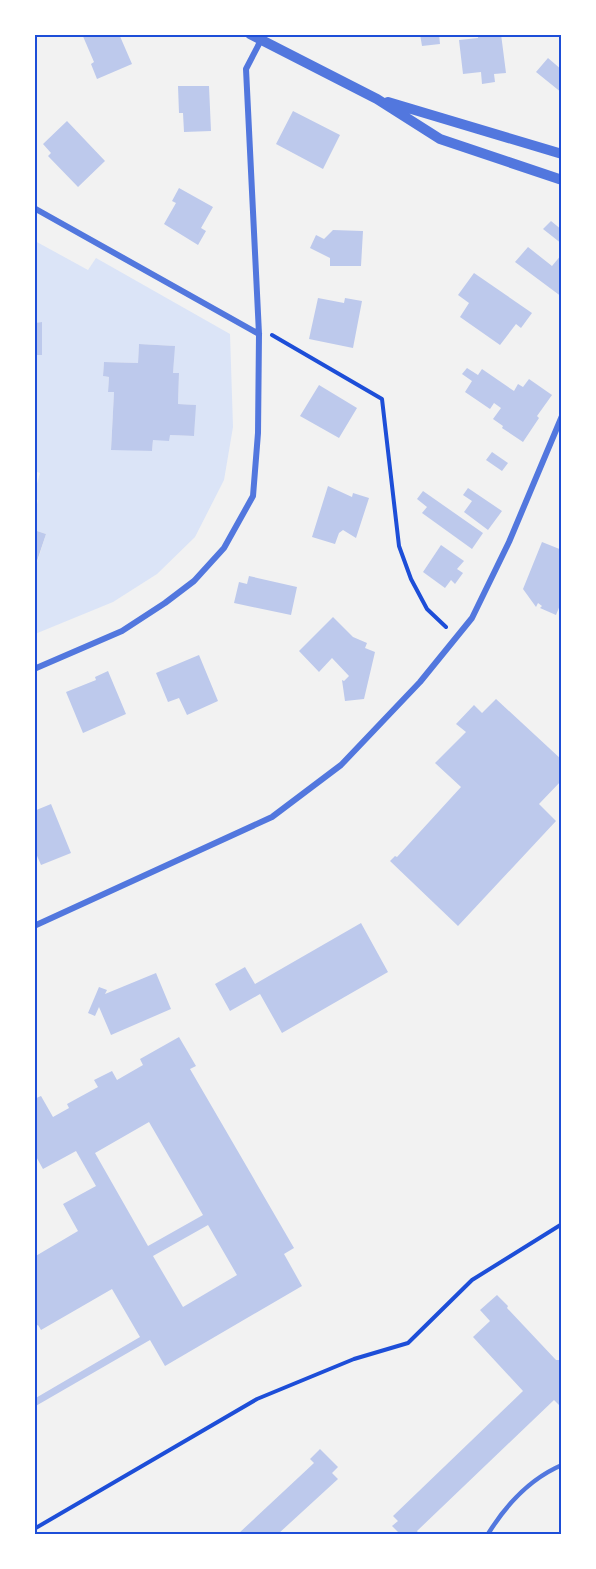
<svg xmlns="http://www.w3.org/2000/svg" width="596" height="1569" font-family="Ubuntu,sans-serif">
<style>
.green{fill:#dbe4f7;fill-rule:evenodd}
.building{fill:#bdc9ec;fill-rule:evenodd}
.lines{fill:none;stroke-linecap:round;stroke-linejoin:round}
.path{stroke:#1d4ed8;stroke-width:4}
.service{stroke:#5277de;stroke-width:4.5}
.minor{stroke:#5277de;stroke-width:6}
.tertiary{stroke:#5277de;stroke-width:10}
.neatline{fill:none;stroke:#1d4ed8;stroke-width:2}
</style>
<rect width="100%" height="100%" fill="#f2f2f2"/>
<path class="green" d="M 35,241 L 88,270 L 96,258 L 230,334 L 233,427 L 224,480 L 195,537 L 157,574 L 113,602 L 35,634 L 35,569 L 46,534 L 34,530 L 35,513 L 38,500 L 35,499 L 35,491 L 40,473 L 34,471 L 34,355 L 41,322 L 35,323 ZM 139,344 L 174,346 L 173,373 L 179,373 L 178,404 L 195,405 L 194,436 L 170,435 L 153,440 L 152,451 L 111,449 L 114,392 L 108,392 L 109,377 L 103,376 L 104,362 L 138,363 Z"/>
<path class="building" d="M 82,34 L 119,34 L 132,64 L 97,79 L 91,64 L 94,62 Z
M 420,34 L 439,34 L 440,44 L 422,46 Z
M 478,34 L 501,34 L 506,73 L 494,74 L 495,82 L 482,84 L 481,72 L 463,74 L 459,40 L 478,38 Z
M 548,58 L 562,70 L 562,93 L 536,72 Z
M 178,86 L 209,86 L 211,131 L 184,132 L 183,113 L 179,113 Z
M 293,111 L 340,135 L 323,169 L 276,144 Z
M 67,121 L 105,161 L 78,187 L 48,156 L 51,153 L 43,144 Z
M 179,188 L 213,207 L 201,228 L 206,231 L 198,245 L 164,224 L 176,203 L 172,201 Z
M 551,221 L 562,230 L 562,244 L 543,229 Z
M 333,230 L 363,231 L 361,266 L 330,266 L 330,258 L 310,248 L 316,235 L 324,239 Z
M 528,247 L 552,266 L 562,254 L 562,297 L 515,262 Z
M 474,273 L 532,313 L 521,328 L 516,324 L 500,345 L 460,317 L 469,303 L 458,295 Z
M 318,298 L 344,303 L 345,298 L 362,301 L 353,348 L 309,339 Z
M 42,322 L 42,355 L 34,355 L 34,323 Z
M 139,344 L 175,346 L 173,373 L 179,373 L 178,404 L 196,405 L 194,436 L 170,435 L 169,441 L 153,440 L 152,451 L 111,450 L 114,392 L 108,392 L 109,377 L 103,376 L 104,362 L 138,363 Z
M 467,368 L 478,375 L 482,369 L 514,391 L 518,384 L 523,387 L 529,379 L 552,395 L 537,416 L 539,418 L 523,442 L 502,428 L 503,426 L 493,419 L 501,408 L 494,403 L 490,409 L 465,392 L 472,381 L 462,374 Z
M 319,385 L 357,408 L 339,438 L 300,416 Z
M 492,452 L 508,463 L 502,471 L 486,460 Z
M 328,486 L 352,497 L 353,493 L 369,498 L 356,538 L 343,530 L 339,533 L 335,544 L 312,537 Z
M 468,488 L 502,511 L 488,530 L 464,512 L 472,501 L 463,495 Z
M 423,491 L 483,533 L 472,549 L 422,513 L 427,507 L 417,499 Z
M 34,530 L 46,534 L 35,567 L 34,567 Z
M 542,542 L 562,550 L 562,600 L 556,615 L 540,608 L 542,606 L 538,603 L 536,607 L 523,589 Z
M 441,545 L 464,561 L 457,569 L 463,573 L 455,584 L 451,580 L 445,588 L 423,572 Z
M 249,576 L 297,587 L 291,615 L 234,603 L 239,582 L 247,584 Z
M 333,617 L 353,637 L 367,643 L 365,648 L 375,652 L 364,699 L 345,701 L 342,680 L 344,681 L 349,676 L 332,658 L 319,672 L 299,651 Z
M 199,655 L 218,701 L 187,715 L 179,698 L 168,702 L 156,673 Z
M 108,671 L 126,714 L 83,733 L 66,692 L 96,680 L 95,677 Z
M 496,699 L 562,760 L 562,780 L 539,804 L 556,821 L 458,926 L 390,861 L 395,856 L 397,857 L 461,787 L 435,763 L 466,732 L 456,724 L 474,705 L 482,713 Z
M 51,804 L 71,853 L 41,865 L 34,849 L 34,811 Z
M 361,923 L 388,972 L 282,1033 L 260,994 L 230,1011 L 215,984 L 245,967 L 255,984 Z
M 156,973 L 171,1009 L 111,1035 L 99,1007 L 95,1016 L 88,1013 L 99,987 L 107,990 L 105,994 Z
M 179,1037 L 196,1066 L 190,1069 L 294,1248 L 284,1254 L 302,1286 L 165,1366 L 150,1340 L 34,1407 L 34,1399 L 140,1337 L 112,1289 L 41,1330 L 38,1325 L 34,1327 L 34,1257 L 78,1231 L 63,1204 L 96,1186 L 76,1151 L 43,1169 L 34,1153 L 34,1099 L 41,1096 L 53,1117 L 69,1108 L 67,1104 L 98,1087 L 94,1080 L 112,1071 L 117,1080 L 143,1065 L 140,1059 ZM 149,1122 L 203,1215 L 148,1246 L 95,1153 ZM 208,1225 L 237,1275 L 183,1307 L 153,1256 Z
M 497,1295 L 508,1306 L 507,1308 L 556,1360 L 559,1360 L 562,1362 L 562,1408 L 554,1400 L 417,1531 L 419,1534 L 400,1534 L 392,1526 L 398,1521 L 393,1516 L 523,1391 L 473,1337 L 490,1321 L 480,1310 Z
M 320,1449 L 338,1467 L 332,1473 L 338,1479 L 278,1534 L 238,1534 L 314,1463 L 310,1459 Z"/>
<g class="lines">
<path class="path" d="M 272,335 L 382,399 L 399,546 L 411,579 L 427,609 L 446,627
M 34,1529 L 257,1399 L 354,1359 L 408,1343 L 472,1280 L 562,1224
M 34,1534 L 35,1534"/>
<path class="service" d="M 488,1534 C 506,1505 529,1479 562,1465"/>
<path class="minor" d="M 34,208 L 259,334
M 34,669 L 122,631 L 165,603 L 194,581 L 224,548 L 253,496 L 258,433 L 259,334 L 246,69 L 261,40
M 34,926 L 272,817 L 341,765 L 420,682 L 472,618 L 509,542 L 562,416"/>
<path class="tertiary" d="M 250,34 L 377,99 L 440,139 L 562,180
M 388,102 L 562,154"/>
</g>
<rect width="596" height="1569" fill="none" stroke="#ffffff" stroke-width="72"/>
<rect x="36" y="36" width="524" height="1497" class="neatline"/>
</svg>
